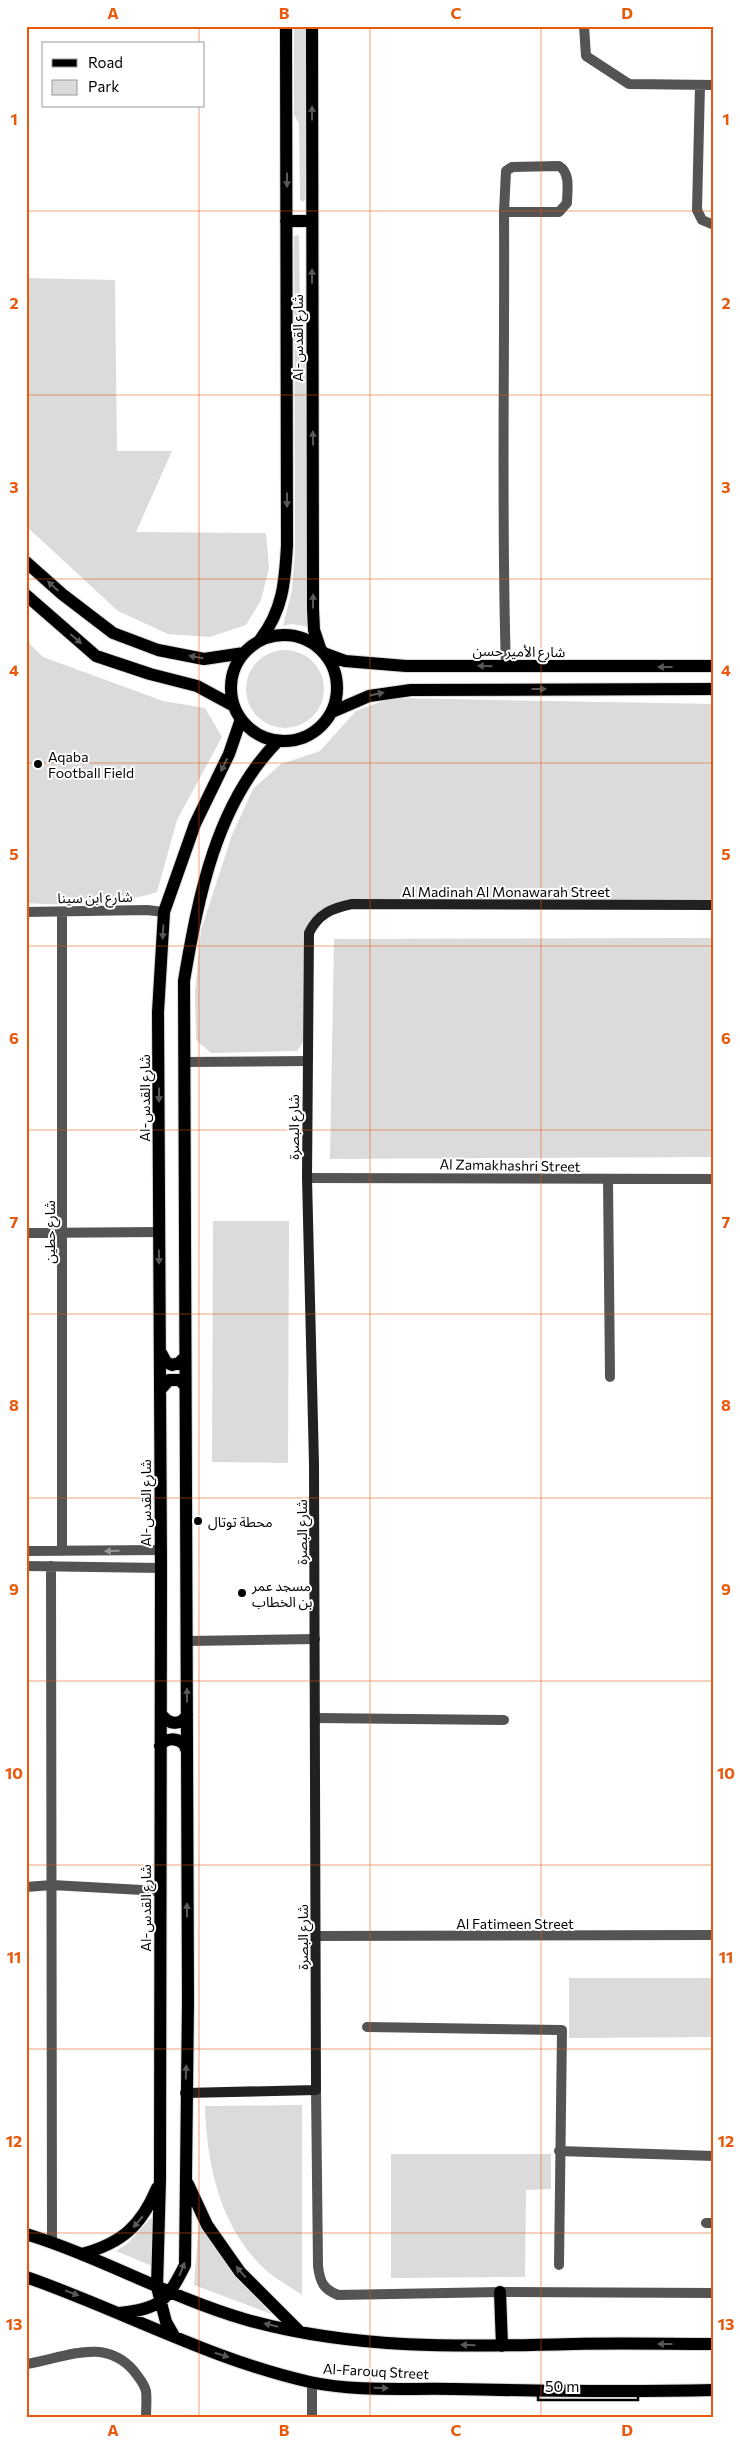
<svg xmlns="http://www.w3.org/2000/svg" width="740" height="2444" font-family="Commissioner,'Noto Sans Arabic',sans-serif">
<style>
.green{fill:#dbdbdb}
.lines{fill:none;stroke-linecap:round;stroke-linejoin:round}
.primary-casing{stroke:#dbdbdb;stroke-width:14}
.street{stroke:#545454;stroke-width:10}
.secondary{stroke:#212121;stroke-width:10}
.primary{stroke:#000;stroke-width:12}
.oneway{fill:#595959}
.oneway2{fill:#989898}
.grid{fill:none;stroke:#e8590c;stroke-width:1;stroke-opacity:0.55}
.poi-dot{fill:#000;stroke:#fff;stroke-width:2}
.labels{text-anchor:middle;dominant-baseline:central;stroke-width:4;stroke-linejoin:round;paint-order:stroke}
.street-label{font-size:14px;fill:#000;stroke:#fff}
.poi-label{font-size:14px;fill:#000;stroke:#fff;text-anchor:start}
.neatline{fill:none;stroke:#e8590c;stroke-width:2}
.grid-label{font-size:16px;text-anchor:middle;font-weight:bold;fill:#e8590c}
</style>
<rect width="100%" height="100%" fill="#fff"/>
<path class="green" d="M 294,26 L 305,26 L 305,199 L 303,202 L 300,200 L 299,123 L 294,115 Z
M 297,235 L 299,236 L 300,304 L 305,338 L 308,627 L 292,624 L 283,626 L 292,590 L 295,551 L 294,236 Z
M 26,278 L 115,280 L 117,451 L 172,451 L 136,532 L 266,533 L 269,568 L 261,600 L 246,625 L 210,637 L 168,634 L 118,611 L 26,526 Z
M 26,640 L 43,657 L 163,701 L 205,708 L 222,737 L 177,820 L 157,892 C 116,905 69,906 26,903 Z
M246 689a39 39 0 1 1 78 0a39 39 0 1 1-78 0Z
M 391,698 L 714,704 L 714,900 L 331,905 L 306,931 L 304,1041 L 297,1051 L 211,1053 L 196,1040 L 195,992 L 201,930 L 232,835 L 253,789 L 281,764 L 320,751 L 356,711 Z
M 714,938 L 714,1157 L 330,1159 L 334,939 Z
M 213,1221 L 289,1221 L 288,1463 L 212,1462 Z
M 569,1978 L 714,1978 L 714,2037 L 569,2038 Z
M 302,2105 L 302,2295 C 291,2287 277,2280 267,2271 C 220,2229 207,2166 205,2106 Z
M 391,2154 L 551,2154 L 551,2189 L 526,2190 L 525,2277 L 391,2278 Z
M 151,2218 L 154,2220 L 152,2266 L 116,2251 L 128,2243 Z
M 199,2219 L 226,2264 L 271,2314 L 194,2285 Z"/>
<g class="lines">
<g class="primary-casing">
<path id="primary" d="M 312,26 L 313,609 L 314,630 L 320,648
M 286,221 L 311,221
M 26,562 L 62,594 L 113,633 L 158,650 L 204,659 L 244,653
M 26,595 L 96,656 L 150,674 L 197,686 L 234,706
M231 688a53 53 0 1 1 106 0a53 53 0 1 1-106 0Z
M 260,640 C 283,610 285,582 287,545 L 286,26
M 326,654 L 345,661 L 406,666 L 714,666
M 332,712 L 369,696 L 411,690 L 714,689
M 161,1353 L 166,1362 L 172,1365 L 179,1363 L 185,1357
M 160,1390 L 169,1380 L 180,1380 L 185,1386
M 161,1714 C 168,1724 180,1727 187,1715
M 160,1746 C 166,1737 177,1738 184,1744 L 187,1751
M 188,2184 L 207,2225 L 240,2272 L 300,2332
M 26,2234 C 101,2257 169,2297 244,2319 C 351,2350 465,2347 574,2344 C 621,2343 667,2344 714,2344
M 82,2254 C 122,2243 141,2226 157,2188
M 26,2277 C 121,2310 211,2360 310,2382 C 356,2392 406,2388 453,2389 C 540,2391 627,2392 714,2390
M 500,2292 L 502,2346
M 119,2313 C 160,2309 167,2301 185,2265 L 188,2001 L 184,981 C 198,898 216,803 278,741
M 174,2336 L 166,2322 L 157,2287 L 160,2179 L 161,1568 L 158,1012 L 164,912 L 195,824 L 229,754 L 241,719"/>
</g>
<path class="street" d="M 584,26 L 586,56 L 629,84 L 714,85
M 700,85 L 697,210 L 702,220 L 714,225
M 504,212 L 559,212 L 567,203 C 567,191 571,173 559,166 L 512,167 L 506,171 L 504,212 C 505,364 501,516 506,667
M 26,912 L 147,910 L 164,912
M 184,1062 L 307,1061
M 307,1178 L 714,1179
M 608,1180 L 610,1377
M 26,1233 L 159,1232
M 26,1551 L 161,1550
M 62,1551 L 62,912
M 26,1566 L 161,1568
M 51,1566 L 52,2243
M 187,1641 L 315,1639
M 316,1718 L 504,1720
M 26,1887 L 52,1885 L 160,1891
M 316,1936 L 714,1935
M 367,2027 L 562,2030 L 559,2265
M 316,2090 L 318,2266 C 320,2282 323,2289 338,2295 L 500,2292 L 714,2293
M 559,2151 L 714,2156
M 706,2223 L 714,2223
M 26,2364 C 65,2358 104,2336 134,2371 C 138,2377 144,2383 146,2391 C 147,2399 146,2409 146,2418
M 312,2382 L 312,2418"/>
<path class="secondary" d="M 185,2093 L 316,2090 L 314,1464 L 307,1178 L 309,933 C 318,914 332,908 352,904 L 714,905"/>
<use href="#primary" class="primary"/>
</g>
<defs><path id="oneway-solid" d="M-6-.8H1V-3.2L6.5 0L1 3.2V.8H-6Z" transform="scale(1.25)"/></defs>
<g class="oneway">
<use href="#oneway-solid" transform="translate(312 113) rotate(-90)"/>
<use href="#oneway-solid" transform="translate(287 180) rotate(90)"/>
<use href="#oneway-solid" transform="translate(312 276) rotate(-90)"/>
<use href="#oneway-solid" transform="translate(313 438) rotate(-91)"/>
<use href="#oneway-solid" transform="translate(287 500) rotate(90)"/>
<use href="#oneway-solid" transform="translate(53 586) rotate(-138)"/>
<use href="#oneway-solid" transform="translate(313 601) rotate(-89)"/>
<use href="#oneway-solid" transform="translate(76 639) rotate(41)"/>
<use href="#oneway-solid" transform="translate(196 657) rotate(-170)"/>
<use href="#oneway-solid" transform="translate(485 666) rotate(-178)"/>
<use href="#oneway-solid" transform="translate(665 667) rotate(180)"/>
<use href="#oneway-solid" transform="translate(539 689)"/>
<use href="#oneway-solid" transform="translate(377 694) rotate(-12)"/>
<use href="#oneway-solid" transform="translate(224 765) rotate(116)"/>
<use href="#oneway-solid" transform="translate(163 932) rotate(93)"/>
<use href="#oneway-solid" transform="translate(159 1095) rotate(90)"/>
<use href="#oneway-solid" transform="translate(159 1257) rotate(89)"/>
<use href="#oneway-solid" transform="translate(187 1695) rotate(-90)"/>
<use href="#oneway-solid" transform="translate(187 1910) rotate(-90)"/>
<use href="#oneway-solid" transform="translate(186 2072) rotate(-88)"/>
<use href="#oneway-solid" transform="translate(138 2222) rotate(130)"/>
<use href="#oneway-solid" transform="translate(182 2269) rotate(-69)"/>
<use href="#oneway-solid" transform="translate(241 2272) rotate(-131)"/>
<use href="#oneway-solid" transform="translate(72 2293) rotate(21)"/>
<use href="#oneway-solid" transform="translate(271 2325) rotate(-167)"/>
<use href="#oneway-solid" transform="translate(665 2344) rotate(180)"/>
<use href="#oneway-solid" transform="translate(468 2345) rotate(-179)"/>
<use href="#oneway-solid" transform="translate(222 2355) rotate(18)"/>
<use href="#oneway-solid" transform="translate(381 2388) rotate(1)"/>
</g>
<use class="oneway2" href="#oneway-solid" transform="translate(112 1551) rotate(179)"/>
<path class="grid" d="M 199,26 L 199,44M 370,26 L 370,2418M 541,26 L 541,2418M 199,106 L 199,2418M 26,211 L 714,211M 26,395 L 714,395M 26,579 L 714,579M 26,763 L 714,763M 26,946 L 714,946M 26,1130 L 714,1130M 26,1314 L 714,1314M 26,1498 L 714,1498M 26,1681 L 714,1681M 26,1865 L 714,1865M 26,2049 L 714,2049M 26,2233 L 714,2233"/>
<g class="poi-dot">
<circle cx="38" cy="764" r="5"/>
<circle cx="198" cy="1521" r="5"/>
<circle cx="242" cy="1593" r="5"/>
</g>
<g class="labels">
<g class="street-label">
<text transform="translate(297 338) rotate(-90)">Al-شارع القدس</text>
<text transform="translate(519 651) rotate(1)">شارع الأمير حسن</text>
<text x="506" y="891">Al Madinah Al Monawarah Street</text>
<text transform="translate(95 897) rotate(-1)">شارع ابن سينا</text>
<text transform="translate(144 1098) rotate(-90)">Al-شارع القدس</text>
<text transform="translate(293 1127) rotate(-90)">شارع البصرة</text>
<text transform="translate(510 1165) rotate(1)">Al Zamakhashri Street</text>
<text transform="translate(49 1232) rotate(-90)">شارع حطين</text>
<text transform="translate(145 1503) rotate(-90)">Al-شارع القدس</text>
<text transform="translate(301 1532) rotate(-90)">شارع البصرة</text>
<text transform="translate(145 1908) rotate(-90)">Al-شارع القدس</text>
<text x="515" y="1923">Al Fatimeen Street</text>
<text transform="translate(302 1937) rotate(-90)">شارع البصرة</text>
<text transform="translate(376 2371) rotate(3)">Al-Farouq Street</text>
</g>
<g class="poi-label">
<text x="48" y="756">Aqaba<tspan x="48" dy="16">Football Field</tspan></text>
<text x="208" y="1521">محطة توتال</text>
<text x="252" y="1585">مسجد عمر<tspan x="252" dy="16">بن الخطاب</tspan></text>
</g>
</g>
<rect width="740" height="2444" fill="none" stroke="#ffffff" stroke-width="55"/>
<rect x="42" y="42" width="162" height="65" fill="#ffffff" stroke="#999999"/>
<rect x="52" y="59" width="25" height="8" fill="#000000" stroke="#999999"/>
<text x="88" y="68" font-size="15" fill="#000000">Road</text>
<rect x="52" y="80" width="25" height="15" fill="#dbdbdb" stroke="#999999"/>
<text x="88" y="92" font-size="15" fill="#000000">Park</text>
<path d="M538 2392v8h100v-8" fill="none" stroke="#000000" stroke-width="2.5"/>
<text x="545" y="2392" font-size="15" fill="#000000" stroke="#ffffff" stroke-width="4" paint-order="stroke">50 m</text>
<rect x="28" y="28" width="684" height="2388" class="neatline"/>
<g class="grid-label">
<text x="113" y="19">A</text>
<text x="284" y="19">B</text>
<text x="456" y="19">C</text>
<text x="627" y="19">D</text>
<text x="14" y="125">1</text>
<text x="726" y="125">1</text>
<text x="14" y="309">2</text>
<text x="726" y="309">2</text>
<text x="14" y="493">3</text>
<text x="726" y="493">3</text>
<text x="14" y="676">4</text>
<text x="726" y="676">4</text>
<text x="14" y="860">5</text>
<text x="726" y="860">5</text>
<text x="14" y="1044">6</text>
<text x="726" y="1044">6</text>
<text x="14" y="1228">7</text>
<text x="726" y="1228">7</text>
<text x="14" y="1411">8</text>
<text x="726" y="1411">8</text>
<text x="14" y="1595">9</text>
<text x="726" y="1595">9</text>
<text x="14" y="1779">10</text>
<text x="726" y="1779">10</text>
<text x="14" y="1963">11</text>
<text x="726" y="1963">11</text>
<text x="14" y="2147">12</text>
<text x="726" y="2147">12</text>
<text x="14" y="2330">13</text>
<text x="726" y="2330">13</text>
<text x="113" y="2436">A</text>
<text x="284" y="2436">B</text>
<text x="456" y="2436">C</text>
<text x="627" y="2436">D</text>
</g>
</svg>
